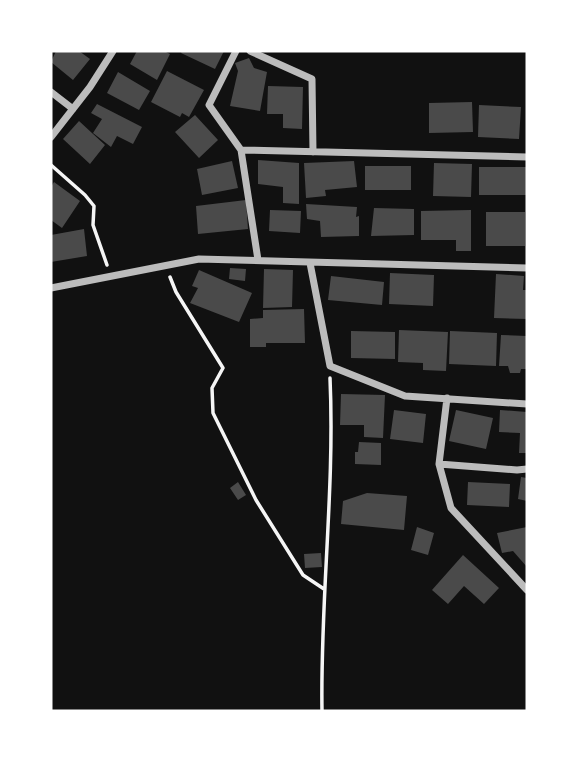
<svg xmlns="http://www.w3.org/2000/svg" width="578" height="762" font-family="'Open Sans',sans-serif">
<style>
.building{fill:#4a4a4a}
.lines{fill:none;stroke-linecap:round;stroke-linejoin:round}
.path{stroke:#f5f5f5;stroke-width:3.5}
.minor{stroke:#bcbcbc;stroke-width:7}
</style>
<rect width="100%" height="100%" fill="#111"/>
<path class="building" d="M 56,51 L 79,51 L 90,59 L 73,80 L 51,62 Z
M 137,51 L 164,51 L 170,54 L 157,80 L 130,64 Z
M 182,51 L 224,51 L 215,69 L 181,53 Z
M 249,58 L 254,68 L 267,72 L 260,111 L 230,106 L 238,71 L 235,63 Z
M 167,71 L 204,90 L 189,117 L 182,113 L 180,117 L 151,102 Z
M 118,72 L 150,91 L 139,110 L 107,93 Z
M 268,86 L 303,87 L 302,129 L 283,128 L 283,114 L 267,114 Z
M 472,102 L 473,132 L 429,133 L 429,103 Z
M 97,104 L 142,127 L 133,144 L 117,136 L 111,147 L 93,133 L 102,119 L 91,113 Z
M 479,105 L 521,107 L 519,139 L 478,137 Z
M 195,115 L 218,140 L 199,158 L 175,132 Z
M 79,121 L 105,145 L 90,164 L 63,139 Z
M 258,160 L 299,163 L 299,204 L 283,203 L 283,187 L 258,184 Z
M 232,161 L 238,188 L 202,195 L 197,169 Z
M 354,161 L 357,187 L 325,190 L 326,196 L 306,198 L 304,163 Z
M 434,163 L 472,164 L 471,197 L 433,196 Z
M 365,166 L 411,166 L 411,190 L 365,190 Z
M 479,167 L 527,167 L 527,195 L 479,195 Z
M 54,182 L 80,201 L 62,228 L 51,220 L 51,187 Z
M 246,200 L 248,229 L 198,234 L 196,206 Z
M 306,204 L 357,207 L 356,217 L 359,216 L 359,236 L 321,237 L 320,221 L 307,219 Z
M 374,208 L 414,209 L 414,235 L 371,236 Z
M 270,210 L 301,211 L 300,233 L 269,231 Z
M 471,210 L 471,251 L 456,251 L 456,240 L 421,240 L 421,211 Z
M 486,212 L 525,212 L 525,246 L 486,246 Z
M 84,229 L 87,256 L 51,262 L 51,235 Z
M 230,268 L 246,269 L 245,281 L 229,279 Z
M 264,269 L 293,270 L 292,307 L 263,308 Z
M 199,270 L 252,293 L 239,322 L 190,303 L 198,288 L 192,286 Z
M 390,273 L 434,275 L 433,306 L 389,304 Z
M 496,274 L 524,276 L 523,290 L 527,290 L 527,319 L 494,318 Z
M 331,276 L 384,282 L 382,305 L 328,300 Z
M 304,309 L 305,343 L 266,343 L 266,347 L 250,347 L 250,319 L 263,318 L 263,310 Z
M 399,330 L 448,332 L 446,371 L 423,370 L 423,363 L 398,362 Z
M 351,331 L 395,332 L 395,359 L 351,358 Z
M 450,331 L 497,333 L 496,366 L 449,364 Z
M 501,335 L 527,336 L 527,369 L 521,369 L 520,373 L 510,373 L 508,366 L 499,366 Z
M 341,394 L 385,395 L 383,438 L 364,437 L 364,425 L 340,425 Z
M 394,410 L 426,414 L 423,443 L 390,439 Z
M 456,410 L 493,418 L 486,449 L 449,441 Z
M 500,410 L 527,412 L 527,453 L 519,453 L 520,433 L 499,432 Z
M 359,442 L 381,443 L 381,465 L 355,464 L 355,452 L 358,452 Z
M 521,477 L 527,478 L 527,501 L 518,499 Z
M 238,482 L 246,495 L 238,500 L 230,488 Z
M 468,482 L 510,484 L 509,507 L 467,505 Z
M 367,493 L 407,496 L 404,530 L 341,524 L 343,501 Z
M 417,527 L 434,533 L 428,555 L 411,550 Z
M 527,527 L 527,567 L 513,551 L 502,553 L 497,533 Z
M 321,553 L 322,567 L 305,568 L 304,554 Z
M 463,555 L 499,588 L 484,604 L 464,586 L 448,604 L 432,590 Z"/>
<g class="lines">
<path class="path" d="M 51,165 L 85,195 L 94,206 L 93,225 L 107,265
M 170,277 L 176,292 L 223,368 L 212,388 L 213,413 L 256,500 L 303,575 L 324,589
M 322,711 C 320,600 335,489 330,378"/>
<path class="minor" d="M 236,51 L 209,105 L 241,150
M 250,51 L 312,79 L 313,152
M 51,92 L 73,109
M 51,137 L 90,87 L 113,51
M 258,260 L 241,150 L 527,157
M 310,263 L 330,366 L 405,396 L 527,404
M 51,288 L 199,259 L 527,268
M 447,398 L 439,464 L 451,508 L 527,590
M 439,464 L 517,470 L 527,469"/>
</g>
<rect width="578" height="762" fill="none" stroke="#ffffff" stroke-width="105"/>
</svg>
